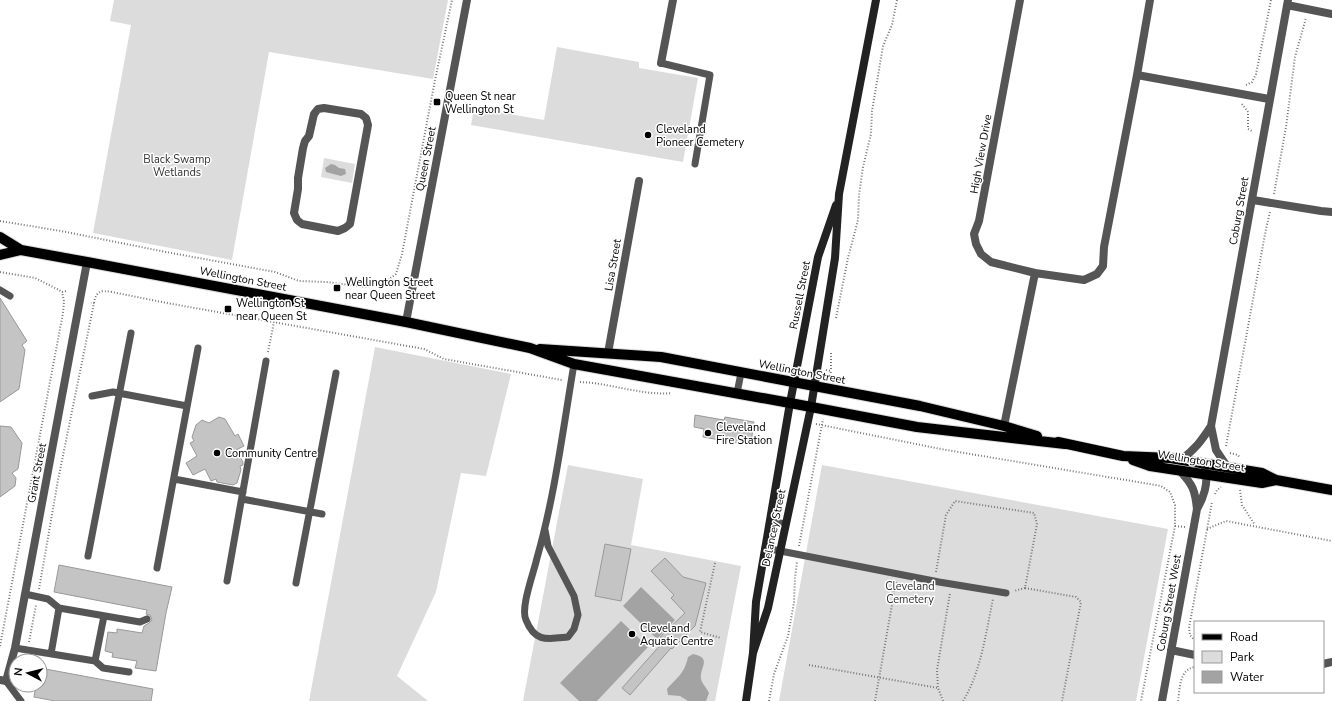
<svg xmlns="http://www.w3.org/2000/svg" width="1332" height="701" font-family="'Nunito Sans',sans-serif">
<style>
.green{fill:#dcdcdc}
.water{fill:#a3a3a3}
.building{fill:#c4c4c4;stroke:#999}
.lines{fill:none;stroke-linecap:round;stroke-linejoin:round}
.primary-casing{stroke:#dbdbdb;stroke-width:12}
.path{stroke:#777;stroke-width:2;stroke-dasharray:1 2;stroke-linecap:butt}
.lane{stroke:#555;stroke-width:7}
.street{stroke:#555;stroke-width:8}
.secondary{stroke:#222;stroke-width:8}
.primary{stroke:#000;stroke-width:10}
.poi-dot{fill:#000;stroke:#fff;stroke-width:1.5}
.labels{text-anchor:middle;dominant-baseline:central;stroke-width:3;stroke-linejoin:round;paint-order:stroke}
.poi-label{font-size:11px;fill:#000;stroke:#fff;text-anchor:start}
.street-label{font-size:11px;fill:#000;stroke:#fff}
.park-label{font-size:11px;fill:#333;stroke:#fff}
</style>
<rect width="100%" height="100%" fill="#fff"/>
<path class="green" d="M 114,0 L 448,0 L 433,79 L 269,52 L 232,260 L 93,233 L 131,25 L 110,21 Z
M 557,47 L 639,62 L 639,68 L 698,78 L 683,162 L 471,125 L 474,108 L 544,120 Z
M 324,158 L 355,164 L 352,183 L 321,177 Z
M 375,347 L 511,374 L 486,476 L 461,473 L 436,592 L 397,676 L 428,701 L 309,701 Z
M 568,465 L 643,479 L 631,545 L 741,566 L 715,701 L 523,701 Z
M 822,465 L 1168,529 L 1136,701 L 779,701 Z"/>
<path class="water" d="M 331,164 L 335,165 L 339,168 L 345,169 L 346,174 L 341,176 L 326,172 L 325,168 Z
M 641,587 L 675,620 L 657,639 L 623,606 Z
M 621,621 L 648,647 L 597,701 L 579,701 L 560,683 Z
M 693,654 C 713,658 699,668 701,679 C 702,684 707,688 709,693 L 706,701 L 688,701 L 680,696 L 668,695 L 667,689 C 677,677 684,675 688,657 Z"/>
<path class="building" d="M 0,298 L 27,341 L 22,345 L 25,350 L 19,389 L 0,402 Z
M 695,415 L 724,420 L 725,417 L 754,422 L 751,443 L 737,440 L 737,443 L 703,437 L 704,429 L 694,427 Z
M 219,417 L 225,419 L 235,436 L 238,434 L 244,446 L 236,450 L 243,462 L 243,465 L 240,466 L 241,470 L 237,483 L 233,485 L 217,482 L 216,479 L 211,481 L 205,469 L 193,475 L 186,463 L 197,456 L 190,443 L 194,441 L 192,437 L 196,425 L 202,420 L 209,423 Z
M 0,426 L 11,427 L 22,443 L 18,469 L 12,473 L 16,478 L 15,486 L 0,497 Z
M 605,544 L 631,549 L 621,601 L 595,596 Z
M 665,558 L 683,577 L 706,583 L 695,626 L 672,649 L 671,648 L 630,695 L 622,688 L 664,641 L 660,637 L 685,613 L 671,598 L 674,595 L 651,571 Z
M 59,565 L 172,587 L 166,613 L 156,671 L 135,668 L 137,661 L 112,657 L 113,653 L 105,651 L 108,632 L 117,633 L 117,629 L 142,633 L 144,626 L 149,623 L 152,620 L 150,615 L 146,614 L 147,610 L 54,592 Z
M 40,668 L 153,689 L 151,701 L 55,701 L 34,697 L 36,685 L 40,685 Z"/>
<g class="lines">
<g class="primary-casing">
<path id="primary" d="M 0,237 L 21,250
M 0,255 L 21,250 L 87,262 L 406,322 L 530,348 L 574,364 L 790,403 L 917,427 L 1065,444
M 540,349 L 661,357 L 920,406 L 1004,426 L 1037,436
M 1058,442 L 1123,456 L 1170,458 L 1262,473 L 1276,480 L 1332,490
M 1133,460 L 1150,466 L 1262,483 L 1276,480"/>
</g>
<path class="path" d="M 1246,85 L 1252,82 L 1256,74 L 1271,0
M 1242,104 L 1248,112 L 1248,129 L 1252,131
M 1274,194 L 1286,127 L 1295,57 L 1306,18
M 0,221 L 61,231 L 166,252 L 275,272 L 299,281 L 326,282 L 367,287 L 385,282 L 396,274 L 402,254 L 435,80 L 452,0
M 0,272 L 35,278 L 59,290 L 62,292 L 66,291
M 94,303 C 96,291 101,290 112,292 L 167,303 L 424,349 L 444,359 L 562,380
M 836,318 L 848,258 L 858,220 L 859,195 L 863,167 L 871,134 L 872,111 L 883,46 L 892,25 L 897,0
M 268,352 L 274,322
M 831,353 L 831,371
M 826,370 L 831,371 L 830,379
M 580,382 C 611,383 642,396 672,393
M 816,424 L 941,449 L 1161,486 L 1170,492 L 1175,505 L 1175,526 L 1141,701
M 1226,446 L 1266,229 L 1270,212
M 1230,453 L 1238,455 L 1240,458
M 1240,490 L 1242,505 L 1255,525
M 1215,494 L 1217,490 L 1221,487
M 1175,526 L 1185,527
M 1207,529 L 1226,521 L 1332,541
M 799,546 L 823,419
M 715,563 L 700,632 L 721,638
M 936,572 L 946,515 L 955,501 L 1034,513 L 1037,524 L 1025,588 L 1014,591
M 1025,588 L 1076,597 L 1081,602 L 1062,701
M 39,589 L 58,480 L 94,303 L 91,303
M 1195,641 L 1190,635 L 1189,628 L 1212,502
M 29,642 L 36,605
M 0,646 L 63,313 L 64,301 L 62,292
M 809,665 L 938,688
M 769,701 L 774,674 L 788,636 L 794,602 L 795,578 L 797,562
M 875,701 L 896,582
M 943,701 L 938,688 L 937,670 L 950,593
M 963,701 C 981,672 986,632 993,599
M 1178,701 C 1180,689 1179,669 1195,667"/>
<path class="lane" d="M 661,63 L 710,75 L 695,164
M 0,290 L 10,296
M 737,393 L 741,373
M 92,396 L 113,392 L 187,406
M 174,479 L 243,492
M 242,499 L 322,514
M 770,521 L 785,524
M 545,530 L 548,546 L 574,596 L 578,615 L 574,629 L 568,637 C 548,639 535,643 526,620 C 520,608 534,572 537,558 C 555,495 563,429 574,364
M 765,548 L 939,582 L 1006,593
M 88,556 L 131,333
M 157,568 L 198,348
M 227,581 L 266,361
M 296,583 L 336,373
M 25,594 L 48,599 L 59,608 L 140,622 L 147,619
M 15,648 L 95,661 L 103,668 L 129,672
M 51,654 L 59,608
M 95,661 L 104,616
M 6,681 L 21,701"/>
<path class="street" d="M 1150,0 L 1137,75 L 1269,99
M 1287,5 L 1332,14
M 661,63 L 673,0
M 324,108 L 361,114 L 366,118 L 368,125 L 350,224 L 345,228 L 338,231 L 302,224 L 297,220 L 294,213 L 298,189 L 298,178 L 303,148 L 305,141 L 309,136 L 314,114 L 318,109 Z
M 1253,200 L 1321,211 L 1332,212
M 1035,273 L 1084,280 L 1097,274 L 1103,266 L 1104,247 L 1137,75
M 406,322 L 467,0
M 608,353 L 639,181
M 1004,426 L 1035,273 L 991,262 L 981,254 L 976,244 L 974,234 L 979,221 L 1020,0
M 1180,460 C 1194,451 1202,440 1211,426
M 1228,468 L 1216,450 L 1211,426 C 1237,284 1263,142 1288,0
M 1197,509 C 1203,499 1209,483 1205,470
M 1171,650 L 1195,655
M 1323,664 L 1332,662
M 0,680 L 6,681 L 15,648 L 87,262
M 1162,701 L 1197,509 C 1195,490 1193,485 1180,471"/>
<path class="secondary" d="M 753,653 L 768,608 L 811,407 L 835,258 L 839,194 L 876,0
M 746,701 L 753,653 L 756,602 L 790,403 L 818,257 L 836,205"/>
<use href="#primary" class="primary"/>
</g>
<g class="poi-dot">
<rect x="433" y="98" width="8" height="8" rx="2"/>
<circle cx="648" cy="135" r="4"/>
<rect x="333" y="284" width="8" height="8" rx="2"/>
<rect x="224" y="305" width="8" height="8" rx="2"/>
<circle cx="708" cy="433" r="4"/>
<circle cx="217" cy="453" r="4"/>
<circle cx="632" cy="634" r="4"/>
</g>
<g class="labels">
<g class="poi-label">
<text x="445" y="96">Queen St near<tspan x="445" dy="13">Wellington St</tspan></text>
<text x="656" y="129">Cleveland<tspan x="656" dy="13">Pioneer Cemetery</tspan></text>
<text x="345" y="282">Wellington Street<tspan x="345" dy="13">near Queen Street</tspan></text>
<text x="236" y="303">Wellington St<tspan x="236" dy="13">near Queen St</tspan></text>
<text x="716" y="427">Cleveland<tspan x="716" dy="13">Fire Station</tspan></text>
<text x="225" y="453">Community Centre</text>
<text x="640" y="628">Cleveland<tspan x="640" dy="13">Aquatic Centre</tspan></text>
</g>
<g class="street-label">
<text transform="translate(981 154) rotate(-80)">High View Drive</text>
<text transform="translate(426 159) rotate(-79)">Queen Street</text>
<text transform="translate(1239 211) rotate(-80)">Coburg Street</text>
<text transform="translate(613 265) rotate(-80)">Lisa Street</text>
<text transform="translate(243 279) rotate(11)">Wellington Street</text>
<text transform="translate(800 295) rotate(-79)">Russell Street</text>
<text transform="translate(802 372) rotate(11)">Wellington Street</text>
<text transform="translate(1201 461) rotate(9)">Wellington Street</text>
<text transform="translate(37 473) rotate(-79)">Grant Street</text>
<text transform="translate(774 528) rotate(-78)">Delancey Street</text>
<text transform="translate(1169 603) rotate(-80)">Coburg Street West</text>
</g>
<g class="park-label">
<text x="177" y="159">Black Swamp<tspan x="177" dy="13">Wetlands</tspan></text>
<text x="910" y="586">Cleveland<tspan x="910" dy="13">Cemetery</tspan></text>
</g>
</g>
<rect x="1194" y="621" width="130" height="72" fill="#ffffff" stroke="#999999"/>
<rect x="1202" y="634" width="20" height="6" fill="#000000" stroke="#999999"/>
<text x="1230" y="641" font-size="12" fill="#000000">Road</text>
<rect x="1202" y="651" width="20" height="12" fill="#dcdcdc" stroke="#999999"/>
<text x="1230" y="661" font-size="12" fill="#000000">Park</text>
<rect x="1202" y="671" width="20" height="12" fill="#a3a3a3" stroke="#999999"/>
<text x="1230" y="681" font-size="12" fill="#000000">Water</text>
<g transform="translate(28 673) rotate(277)"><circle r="19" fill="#ffffff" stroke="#999999"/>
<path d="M0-3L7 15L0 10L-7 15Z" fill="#000000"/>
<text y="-6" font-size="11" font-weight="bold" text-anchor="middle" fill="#000000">N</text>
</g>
</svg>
